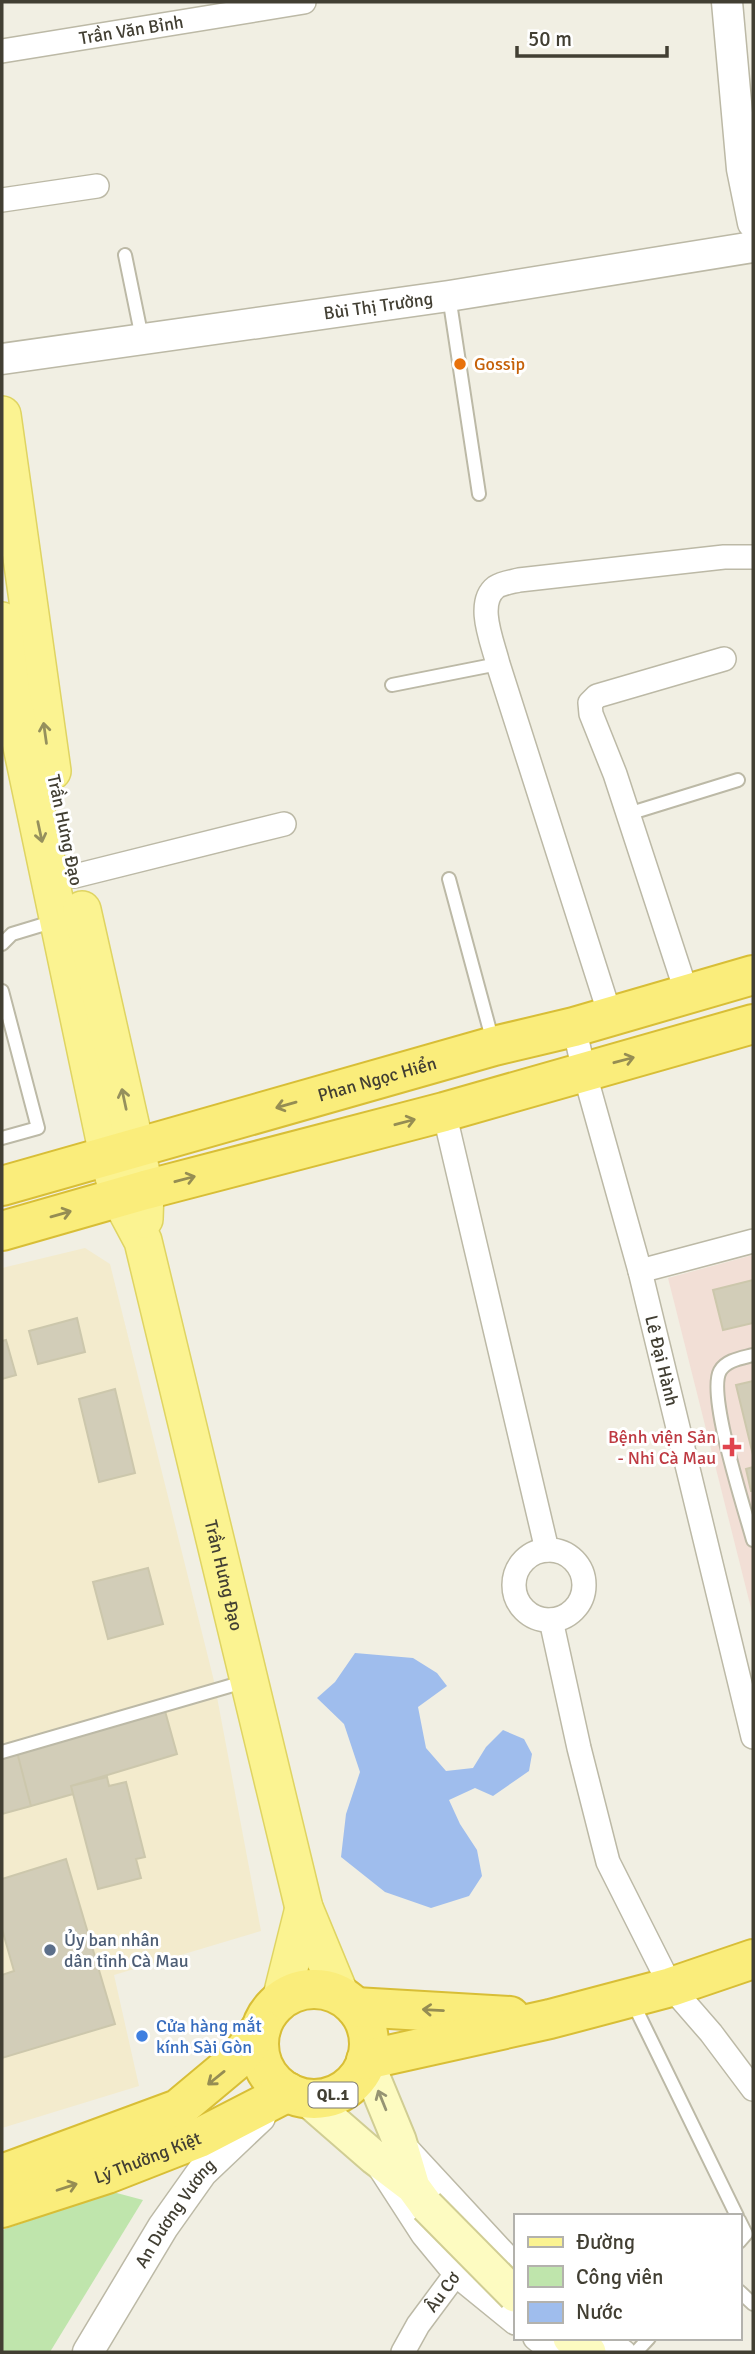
<svg xmlns="http://www.w3.org/2000/svg" width="755" height="2354" font-family="Signika,sans-serif">
<style>
.commercial{fill:#f3ebcd}
.medical{fill:#f2dfd6}
.green{fill:#bfe5ac}
.water{fill:#9fbded}
.building{fill:#d2cdb8;stroke:#ccc7ac;stroke-width:2}
.lines{fill:none;stroke-linecap:round;stroke-linejoin:round}
.service-casing{stroke:#bcb9a6;stroke-width:16}
.minor-casing{stroke:#bcb9a6;stroke-width:26}
.tertiary-casing{stroke:#bcb9a6;stroke-width:33}
.secondary-casing{stroke:#d0cd93;stroke-width:37}
.primary-casing{stroke:#dfd462;stroke-width:40}
.trunk-casing{stroke:#d8be36;stroke-width:42}
.service{stroke:#fff;stroke-width:12}
.minor{stroke:#fff;stroke-width:23}
.tertiary{stroke:#fff;stroke-width:30}
.secondary{stroke:#fdfbc1;stroke-width:33}
.primary{stroke:#fbf391;stroke-width:37}
.trunk{stroke:#faed7b;stroke-width:38}
.secondary-bridge-casing{stroke:#d0cd93;stroke-width:37;stroke-linecap:butt}
.secondary-bridge{stroke:#fdfbc1;stroke-width:33}
.oneway{stroke:#95905d}
.oneway2{stroke:#958d53}
.oneway3{stroke:#969473}
.food-dot{fill:#e8710a;stroke:#fff;stroke-width:2.5}
.health-dot{fill:#e0444e;stroke:#fff;stroke-width:2.5}
.service-dot{fill:#5c6f8a;stroke:#fff;stroke-width:2.5}
.shop-dot{fill:#3f7fe0;stroke:#fff;stroke-width:2.5}
.labels{text-anchor:middle;dominant-baseline:central;stroke-width:6;stroke-linejoin:round;paint-order:stroke}
.shield{fill:#fff;stroke:#7b7970;stroke-width:2}
.shield-label{font-size:16px;font-weight:bold;fill:#423f33}
.street-label{font-size:18px;fill:#423f33;stroke:#fff}
.food-label{font-size:18px;fill:#c56008;stroke:#fff;text-anchor:start}
.health-label{font-size:18px;fill:#be3a42;stroke:#fff;text-anchor:end}
.service-label{font-size:18px;fill:#4e5e75;stroke:#fff;text-anchor:start}
.shop-label{font-size:18px;fill:#366cbe;stroke:#fff;text-anchor:start}
</style>
<rect width="100%" height="100%" fill="#f1efe3"/>
<path class="commercial" d="M 85,1248 L 110,1264 L 214,1681 L 261,1931 L 114,1975 L 139,2086 L 2,2128 L 2,1268 Z"/>
<path class="medical" d="M 753,1255 L 753,1616 L 668,1278 Z"/>
<path class="green" d="M 113,2192 L 143,2200 L 50,2352 L 2,2352 L 2,2230 Z"/>
<path class="water" d="M 355,1653 L 413,1658 L 437,1673 L 447,1686 L 418,1707 L 426,1748 L 446,1771 L 473,1768 L 486,1747 L 503,1730 L 524,1739 L 532,1754 L 529,1771 L 493,1796 L 475,1788 L 449,1800 L 460,1824 L 477,1850 L 482,1876 L 469,1896 L 431,1908 L 385,1892 L 341,1857 L 346,1814 L 360,1772 L 344,1724 L 317,1698 L 335,1682 Z"/>
<path class="building" d="M 753,1280 L 753,1323 L 723,1330 L 713,1290 Z
M 77,1318 L 85,1352 L 38,1364 L 29,1331 Z
M 6,1340 L 16,1375 L 2,1379 L 2,1341 Z
M 753,1381 L 753,1455 L 736,1385 Z
M 115,1389 L 135,1473 L 99,1482 L 79,1399 Z
M 753,1467 L 753,1491 L 751,1491 L 746,1469 Z
M 148,1568 L 163,1624 L 108,1639 L 93,1582 Z
M 165,1711 L 177,1754 L 71,1786 L 73,1794 L 31,1806 L 17,1752 Z
M 17,1752 L 31,1806 L 2,1814 L 2,1757 Z
M 107,1777 L 109,1786 L 126,1782 L 145,1857 L 136,1859 L 141,1878 L 98,1889 L 71,1786 Z
M 66,1859 L 115,2024 L 2,2058 L 2,1975 L 14,1971 L 2,1929 L 2,1879 Z"/>
<g class="lines">
<g class="service-casing">
<path id="service" d="M 125,255 L 142,338
M 449,296 L 479,494
M 392,685 L 498,664
M 628,814 L 738,780
M 449,879 L 493,1042
M 2,944 L 12,934 L 55,921
M 2,991 L 38,1128 L 2,1138
M 753,1355 C 742,1358 726,1360 720,1371 C 707,1395 745,1510 753,1540
M 2,1752 L 247,1681
M 632,2001 L 737,2216
M 739,2220 L 746,2234 L 739,2242
M 739,2291 L 753,2304
M 636,2352 L 649,2338"/>
</g>
<g class="minor-casing">
<g id="minor">
<path id="s1" d="M 2,51 L 304,2"/>
<path d="M 2,200 L 97,186"/>
<path d="M 75,876 L 284,824"/>
<path d="M 687,994 L 615,774 L 591,714 L 590,703 L 597,696 L 724,659"/>
<path d="M 610,1015 L 498,664 C 493,643 475,603 496,587 C 502,583 511,582 519,580 L 724,557 L 753,557"/>
<path id="s2" d="M 574,1027 L 584,1071 L 640,1271 L 753,1737"/>
<path d="M 444,1112 L 547,1550"/>
<path d="M 640,1271 L 753,1241"/>
<circle cx="549" cy="1585" r="35"/>
<path d="M 551,1620 L 579,1748 L 608,1862 L 671,1987 L 711,2033 L 753,2089"/>
<path d="M 403,2144 L 515,2265"/>
<path d="M 379,2167 L 423,2235 L 456,2275 L 515,2323"/>
<path d="M 535,2338 L 552,2352"/>
<path d="M 604,2338 L 624,2352"/>
<path id="s3" d="M 403,2352 L 418,2325 L 464,2263"/>
</g>
</g>
<g class="tertiary-casing">
<g id="tertiary">
<path d="M 727,2 L 742,169 L 753,223"/>
<path id="s4" d="M 2,359 L 449,296 L 753,247"/>
<path id="s5" d="M 88,2352 L 163,2227 L 202,2172 L 260,2117"/>
</g>
</g>
<g class="secondary-casing">
<path id="secondary" d="M 366,2060 L 399,2140 L 413,2187
M 306,2098 L 375,2158 L 413,2187 L 427,2206
M 570,2338 L 589,2352"/>
</g>
<g class="primary-casing">
<g id="primary">
<path d="M 2,415 L 52,771"/>
<path id="s6" d="M 2,621 L 11,694 L 108,1155 L 120,1198 L 143,1241 L 304,1908 L 340,1995"/>
<path d="M 82,910 L 145,1190 L 144,1219"/>
<path d="M 281,2000 L 304,1908"/>
</g>
</g>
<g class="trunk-casing">
<g id="trunk">
<path id="s7" d="M 2,1186 L 494,1046 L 574,1027 L 753,975"/>
<path d="M 2,1231 L 145,1190 L 444,1112 L 753,1024"/>
<circle cx="314" cy="2044" r="55"/>
<path d="M 355,2007 L 510,2016"/>
<path d="M 366,2060 L 550,2019 L 671,1987 L 753,1959"/>
<path d="M 2,2174 L 178,2109 L 239,2058 L 261,2028"/>
<path id="s8" d="M 2,2208 L 107,2174 L 199,2138 L 288,2092"/>
</g>
</g>
<use href="#service" class="service"/>
<use href="#minor" class="minor"/>
<use href="#tertiary" class="tertiary"/>
<use href="#secondary" class="secondary"/>
<use href="#primary" class="primary"/>
<use href="#trunk" class="trunk"/>
<g class="secondary-bridge-casing">
<path id="secondary-bridge" d="M 427,2206 L 515,2295"/>
</g>
<use href="#secondary-bridge" class="secondary-bridge"/>
</g>
<defs><path id="oneway-shaft" d="M-6 0H5M1.5-3L5.5 0L1.5 3" fill="none" stroke-width="1.6" stroke-linecap="round" stroke-linejoin="round" transform="scale(1.75)"/></defs>
<g class="oneway">
<use href="#oneway-shaft" transform="translate(45 733) rotate(-98)"/>
<use href="#oneway-shaft" transform="translate(40 832) rotate(78)"/>
<use href="#oneway-shaft" transform="translate(124 1099) rotate(-102)"/>
</g>
<g class="oneway2">
<use href="#oneway-shaft" transform="translate(624 1060) rotate(-15)"/>
<use href="#oneway-shaft" transform="translate(286 1105) rotate(164)"/>
<use href="#oneway-shaft" transform="translate(405 1122) rotate(-15)"/>
<use href="#oneway-shaft" transform="translate(185 1179) rotate(-15)"/>
<use href="#oneway-shaft" transform="translate(61 1214) rotate(-16)"/>
<use href="#oneway-shaft" transform="translate(433 2010) rotate(-177)"/>
<use href="#oneway-shaft" transform="translate(216 2078) rotate(141)"/>
<use href="#oneway-shaft" transform="translate(67 2187) rotate(-18)"/>
</g>
<use class="oneway3" href="#oneway-shaft" transform="translate(382 2100) rotate(-112)"/>
<circle class="food-dot" cx="460" cy="364" r="7"/>
<path class="health-dot" d="M728.5 1436.5h7v7h7v7h-7v7h-7v-7h-7v-7h7z"/>
<circle class="service-dot" cx="50" cy="1950" r="7"/>
<circle class="shop-dot" cx="142" cy="2036" r="7"/>
<g class="labels">
<rect class="shield" x="308.5" y="2082.5" width="49" height="25" rx="5"/>
<g class="shield-label">
<text x="333" y="2095">QL.1</text>
</g>
<g class="street-label">
<text stroke="none"><textPath href="#s1" startOffset="131">Trần Văn Bỉnh</textPath></text>
<text stroke="none"><textPath href="#s4" startOffset="380">Bùi Thị Trường</textPath></text>
<text transform="translate(65 830) rotate(78)">Trần Hưng Đạo</text>
<text stroke="none"><textPath href="#s7" startOffset="390">Phan Ngọc Hiển</textPath></text>
<text stroke="none"><textPath href="#s2" startOffset="345">Lê Đại Hành</textPath></text>
<text stroke="none"><textPath href="#s6" startOffset="982">Trần Hưng Đạo</textPath></text>
<text stroke="none"><textPath href="#s8" startOffset="154">Lý Thường Kiệt</textPath></text>
<text stroke="none"><textPath href="#s5" startOffset="164">An Dương Vương</textPath></text>
<text stroke="none"><textPath href="#s3" startOffset="72">Âu Cơ</textPath></text>
</g>
<g class="food-label">
<text x="474" y="364">Gossip</text>
</g>
<g class="health-label">
<text x="716" y="1437">Bệnh viện Sản<tspan x="716" dy="21">- Nhi Cà Mau</tspan></text>
</g>
<g class="service-label">
<text x="64" y="1940">Ủy ban nhân<tspan x="64" dy="21">dân tỉnh Cà Mau</tspan></text>
</g>
<g class="shop-label">
<text x="156" y="2026">Cửa hàng mắt<tspan x="156" dy="21">kính Sài Gòn</tspan></text>
</g>
</g>
<rect width="755" height="2354" fill="none" stroke="#423f33" stroke-width="7"/>
<rect x="514" y="2214" width="228" height="126" fill="#ffffff" stroke="#b3b2ad" stroke-width="2"/>
<rect x="528" y="2237" width="35" height="10" fill="#fbf391" stroke="#b3b2ad" stroke-width="2"/>
<text x="576" y="2249" font-size="21" fill="#423f33">Đường</text>
<rect x="528" y="2266" width="35" height="21" fill="#bfe5ac" stroke="#b3b2ad" stroke-width="2"/>
<text x="576" y="2284" font-size="21" fill="#423f33">Công viên</text>
<rect x="528" y="2302" width="35" height="21" fill="#9fbded" stroke="#b3b2ad" stroke-width="2"/>
<text x="576" y="2319" font-size="21" fill="#423f33">Nước</text>
<path d="M517 46v10h150v-10" fill="none" stroke="#423f33" stroke-width="3.5"/>
<text x="528" y="46" font-size="21" fill="#423f33" stroke="#ffffff" stroke-width="5" paint-order="stroke">50 m</text>
</svg>
